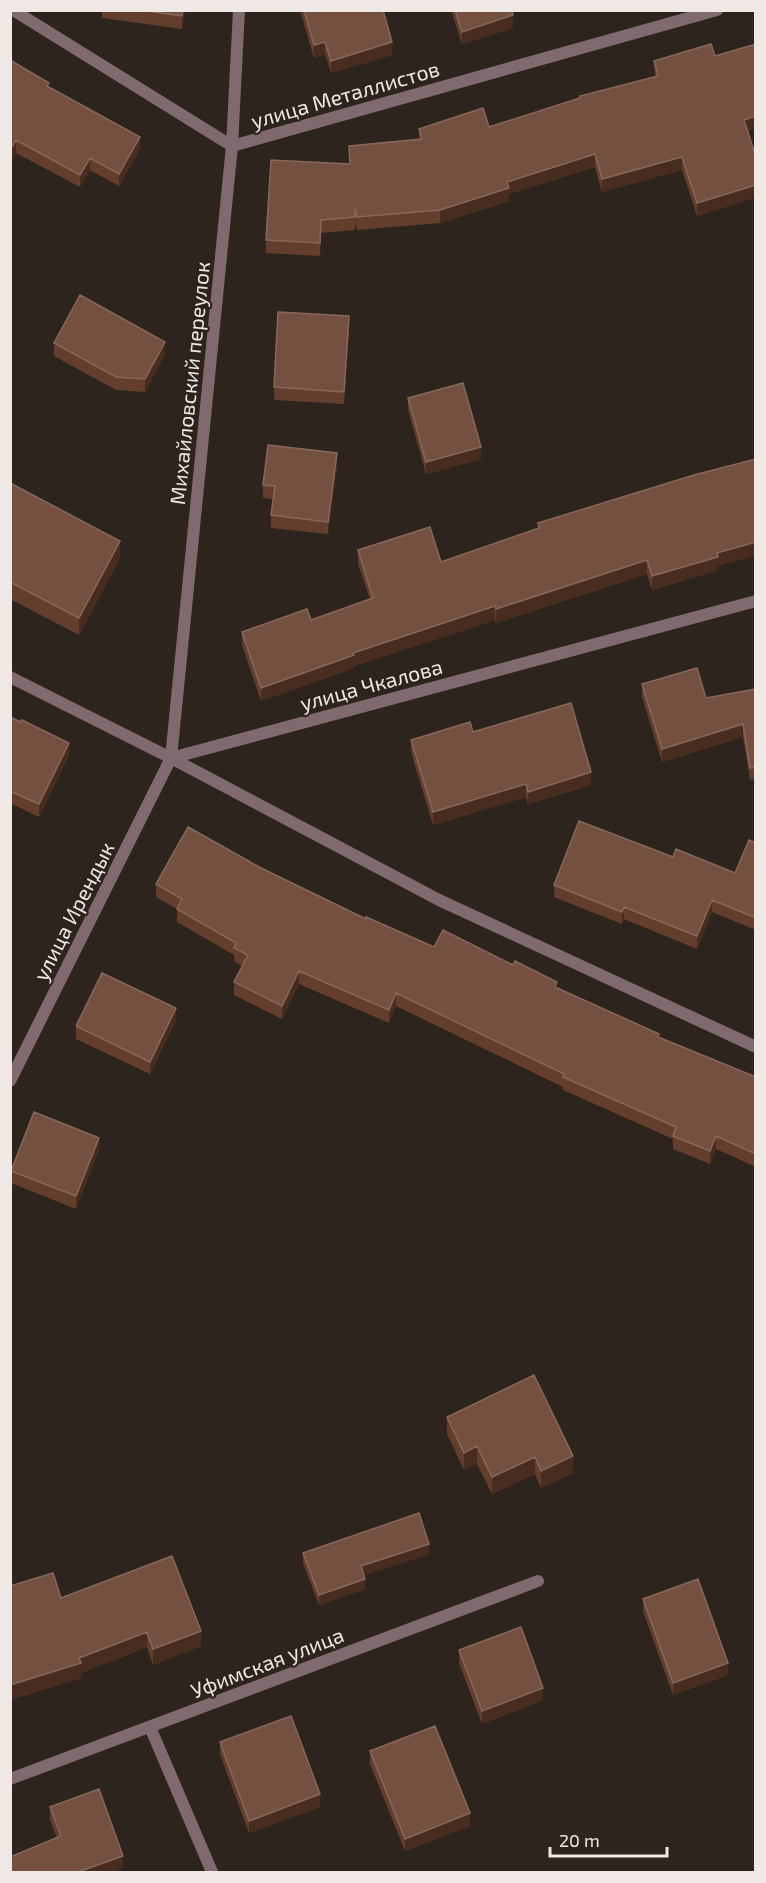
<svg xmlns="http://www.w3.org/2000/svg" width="766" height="1883" font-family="'Exo 2',sans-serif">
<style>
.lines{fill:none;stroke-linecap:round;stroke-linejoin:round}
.minor{stroke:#816a6f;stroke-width:12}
.wall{fill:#643e2d}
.shaded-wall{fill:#482c1f}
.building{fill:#745040;stroke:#87685a;stroke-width:1.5}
.labels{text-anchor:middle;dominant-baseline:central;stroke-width:4.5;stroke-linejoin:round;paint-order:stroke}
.street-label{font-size:21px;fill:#f0e8e4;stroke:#2e241e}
</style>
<rect width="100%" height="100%" fill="#2e241e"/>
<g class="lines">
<path class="minor" d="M 13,10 L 232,146 L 717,10
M 10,677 L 171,758 L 756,601
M 171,758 L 439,900 L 756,1047
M 10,1081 L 171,758 L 232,146 L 239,10
M 150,1727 L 212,1872
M 10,1779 L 538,1581"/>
</g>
<path class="wall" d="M 102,10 L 185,10 L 182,29 L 102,18 Z
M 300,10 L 383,10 L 392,55 L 331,73 L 325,54 L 314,58 Z
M 451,10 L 512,10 L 513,28 L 462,44 Z
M 756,44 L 756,129 L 747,131 L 756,157 L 756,197 L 697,216 L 682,170 L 602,192 L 595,167 L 509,194 L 509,201 L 440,223 L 357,230 L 355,221 L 355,230 L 321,233 L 320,256 L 266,253 L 266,240 L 349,164 L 349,146 L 419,139 L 419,129 L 489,127 L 655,76 L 654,61 L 715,56 Z
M 10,60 L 140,149 L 119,186 L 90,170 L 80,187 L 16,153 L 10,162 Z
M 349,328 L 344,404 L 274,400 L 274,387 Z
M 54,343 L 165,354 L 145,392 L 116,390 L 54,356 Z
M 408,398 L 481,459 L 426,474 L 408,410 Z
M 337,466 L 328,534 L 271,528 L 271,515 L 273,499 L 263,498 L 263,485 Z
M 10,483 L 120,558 L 79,635 L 10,599 Z
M 538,523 L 718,566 L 718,570 L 652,590 L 647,574 L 496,623 L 495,620 L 354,666 L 354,668 L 261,701 L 242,645 L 242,632 L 311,620 L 370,599 L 358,564 L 358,550 L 441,562 L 538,528 Z
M 642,684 L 706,698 L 756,689 L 756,779 L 750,780 L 743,737 L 662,762 L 642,697 Z
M 10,717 L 69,755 L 39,817 L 10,803 Z
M 473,732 L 591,785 L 528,804 L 526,797 L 433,825 L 411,752 L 411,740 Z
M 756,843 L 756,930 L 712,912 L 697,949 L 624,919 L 622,924 L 554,897 L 554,885 L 673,857 L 735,873 Z
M 261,868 L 366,919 L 434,947 L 557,988 L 659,1037 L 756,1077 L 756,1167 L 716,1149 L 710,1164 L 673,1149 L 673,1139 L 563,1090 L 563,1087 L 396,1006 L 389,1023 L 299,984 L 282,1019 L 234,995 L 234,982 L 242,966 L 234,961 L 234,955 L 177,922 L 177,909 L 156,897 L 156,884 Z
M 176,1020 L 150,1074 L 76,1039 L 76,1026 Z
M 99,1150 L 76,1209 L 11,1183 L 11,1171 Z
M 447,1417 L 573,1473 L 541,1488 L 535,1474 L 492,1494 L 477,1464 L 464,1470 L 447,1434 Z
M 303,1553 L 429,1554 L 364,1575 L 365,1589 L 319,1605 L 303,1563 Z
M 10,1586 L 61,1598 L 201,1646 L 153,1665 L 147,1647 L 81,1673 L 81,1678 L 10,1700 Z
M 643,1599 L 728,1675 L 673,1695 L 643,1611 Z
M 459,1650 L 543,1700 L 482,1724 L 459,1663 Z
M 220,1742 L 320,1807 L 249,1833 L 220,1754 Z
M 370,1751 L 470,1826 L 405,1851 L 370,1764 Z
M 50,1807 L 123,1868 L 57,1838 L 50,1820 Z"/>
<path class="shaded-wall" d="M 183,10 L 185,10 L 182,29 L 182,16 Z
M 513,15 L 513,28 L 462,44 L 462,32 Z
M 325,42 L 325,54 L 314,58 L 314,45 Z
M 392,42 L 392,55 L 331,73 L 331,61 Z
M 756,116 L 756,129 L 744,132 L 744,120 Z
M 140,137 L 140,149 L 119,186 L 119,174 Z
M 16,140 L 16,153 L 10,162 L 10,150 Z
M 595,154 L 595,167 L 509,194 L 509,201 L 440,223 L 440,210 L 507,182 Z
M 682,157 L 682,170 L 602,192 L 602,179 Z
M 90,158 L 90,170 L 80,187 L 80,175 Z
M 756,185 L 756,197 L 697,216 L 697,203 Z
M 349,316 L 349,328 L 344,404 L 344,392 Z
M 165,342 L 165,354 L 145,392 L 145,379 Z
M 481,447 L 481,459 L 426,474 L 426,462 Z
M 337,453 L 337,466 L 328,534 L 328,522 Z
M 120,541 L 120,558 L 79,635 L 79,618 Z
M 756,542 L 756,556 L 718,566 L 718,570 L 652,590 L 652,576 L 717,553 Z
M 647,560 L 647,574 L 496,623 L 496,609 Z
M 495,606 L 495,620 L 354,666 L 354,668 L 261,701 L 261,688 L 353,653 Z
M 743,724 L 743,737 L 662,762 L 662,749 Z
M 69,743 L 69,755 L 39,817 L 39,804 Z
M 591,772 L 591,785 L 528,804 L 528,792 Z
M 526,784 L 526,797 L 433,825 L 433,812 Z
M 712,900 L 712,912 L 697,949 L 697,936 Z
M 624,907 L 624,919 L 622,924 L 622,912 Z
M 299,971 L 299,984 L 282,1019 L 282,1006 Z
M 396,993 L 396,1006 L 389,1023 L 389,1010 Z
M 176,1008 L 176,1020 L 150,1074 L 150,1062 Z
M 716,1136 L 716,1149 L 710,1164 L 710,1151 Z
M 99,1138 L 99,1150 L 76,1209 L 76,1196 Z
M 477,1446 L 477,1464 L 464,1470 L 464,1453 Z
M 573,1456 L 573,1473 L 541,1488 L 541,1471 Z
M 535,1457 L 535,1474 L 492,1494 L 492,1477 Z
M 429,1544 L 429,1554 L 361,1576 L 361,1566 Z
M 365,1579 L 365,1589 L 319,1605 L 319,1595 Z
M 201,1631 L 201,1646 L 153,1665 L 153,1649 Z
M 147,1632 L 147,1647 L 81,1673 L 81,1678 L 10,1700 L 10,1685 Z
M 728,1663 L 728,1675 L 673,1695 L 673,1683 Z
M 543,1688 L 543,1700 L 482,1724 L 482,1711 Z
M 320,1794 L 320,1807 L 249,1833 L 249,1821 Z
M 470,1813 L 470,1826 L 405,1851 L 405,1839 Z
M 123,1856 L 123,1868 L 112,1872 L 78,1872 Z"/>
<path class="building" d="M 141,10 L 183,10 L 182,16 Z
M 304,10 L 383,10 L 392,42 L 331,61 L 325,42 L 314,45 Z
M 455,10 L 512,10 L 513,15 L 462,32 Z
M 711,44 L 715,56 L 756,44 L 756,116 L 744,120 L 756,157 L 756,185 L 697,203 L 682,157 L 602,179 L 595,154 L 507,182 L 509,188 L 440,210 L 357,217 L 355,209 L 355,217 L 321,220 L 320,243 L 266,240 L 271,160 L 350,164 L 349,146 L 422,139 L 419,129 L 483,108 L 489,127 L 580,98 L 580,96 L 658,76 L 654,61 Z
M 10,60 L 49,83 L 47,86 L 140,137 L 119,174 L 90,158 L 80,175 L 16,140 L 10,150 Z
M 80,295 L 165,342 L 145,379 L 116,377 L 54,343 Z
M 278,312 L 349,316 L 344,392 L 274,387 Z
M 463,383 L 481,447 L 426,462 L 408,398 Z
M 268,445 L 337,453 L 328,522 L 271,515 L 275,486 L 263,485 Z
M 756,459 L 756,542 L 717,553 L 718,557 L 652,576 L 647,560 L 496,609 L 495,606 L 353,653 L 354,655 L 261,688 L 242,632 L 307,609 L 311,620 L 373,598 L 358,550 L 430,527 L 441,562 L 539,528 L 538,523 L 694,475 Z
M 10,483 L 120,541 L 79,618 L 10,582 Z
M 697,668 L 706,698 L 756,689 L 756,767 L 750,768 L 743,724 L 662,749 L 642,684 Z
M 571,703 L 591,772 L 528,792 L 526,784 L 433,812 L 411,740 L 470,722 L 473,732 Z
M 10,717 L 21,722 L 22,720 L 69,743 L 39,804 L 10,791 Z
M 579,821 L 673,857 L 676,849 L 735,873 L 749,840 L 756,843 L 756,918 L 712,900 L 697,936 L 624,907 L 622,912 L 554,885 Z
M 188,827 L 261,868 L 366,919 L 366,917 L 434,947 L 443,930 L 513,965 L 515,961 L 557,982 L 555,987 L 659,1034 L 658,1037 L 756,1077 L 756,1154 L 716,1136 L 710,1151 L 673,1136 L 676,1127 L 563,1077 L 564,1074 L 396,993 L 389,1010 L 299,971 L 282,1006 L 234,982 L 248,955 L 234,948 L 236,943 L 177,909 L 182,899 L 156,884 Z
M 102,973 L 176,1008 L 150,1062 L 76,1026 Z
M 34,1112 L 99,1138 L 76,1196 L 11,1171 Z
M 534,1375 L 573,1456 L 541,1471 L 535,1457 L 492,1477 L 477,1446 L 464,1453 L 447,1417 Z
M 419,1513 L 429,1544 L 361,1566 L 365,1579 L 319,1595 L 303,1553 Z
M 172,1556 L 201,1631 L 153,1649 L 147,1632 L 79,1658 L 81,1663 L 10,1685 L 10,1586 L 53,1573 L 61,1598 Z
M 698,1579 L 728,1663 L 673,1683 L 643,1599 Z
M 521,1627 L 543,1688 L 482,1711 L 459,1650 Z
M 291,1716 L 320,1794 L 249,1821 L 220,1742 Z
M 435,1726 L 470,1813 L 405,1839 L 370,1751 Z
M 99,1789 L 123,1856 L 78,1872 L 10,1872 L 10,1857 L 61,1836 L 50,1807 Z"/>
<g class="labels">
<g class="street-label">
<text transform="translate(345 94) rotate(-16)">улица Металлистов</text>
<text transform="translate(189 383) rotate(-84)">Михайловский переулок</text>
<text transform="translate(371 684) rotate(-15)">улица Чкалова</text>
<text transform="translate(73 911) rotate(-63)">улица Ирендык</text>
<text transform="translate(267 1662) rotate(-21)">Уфимская улица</text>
</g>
</g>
<rect width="766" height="1883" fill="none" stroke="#f0e8e4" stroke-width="24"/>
<path d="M550 1847v9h117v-9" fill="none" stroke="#f0e8e4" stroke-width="3"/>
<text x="559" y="1847" font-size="18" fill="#f0e8e4" stroke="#2e241e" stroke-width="4.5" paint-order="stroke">20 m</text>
</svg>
